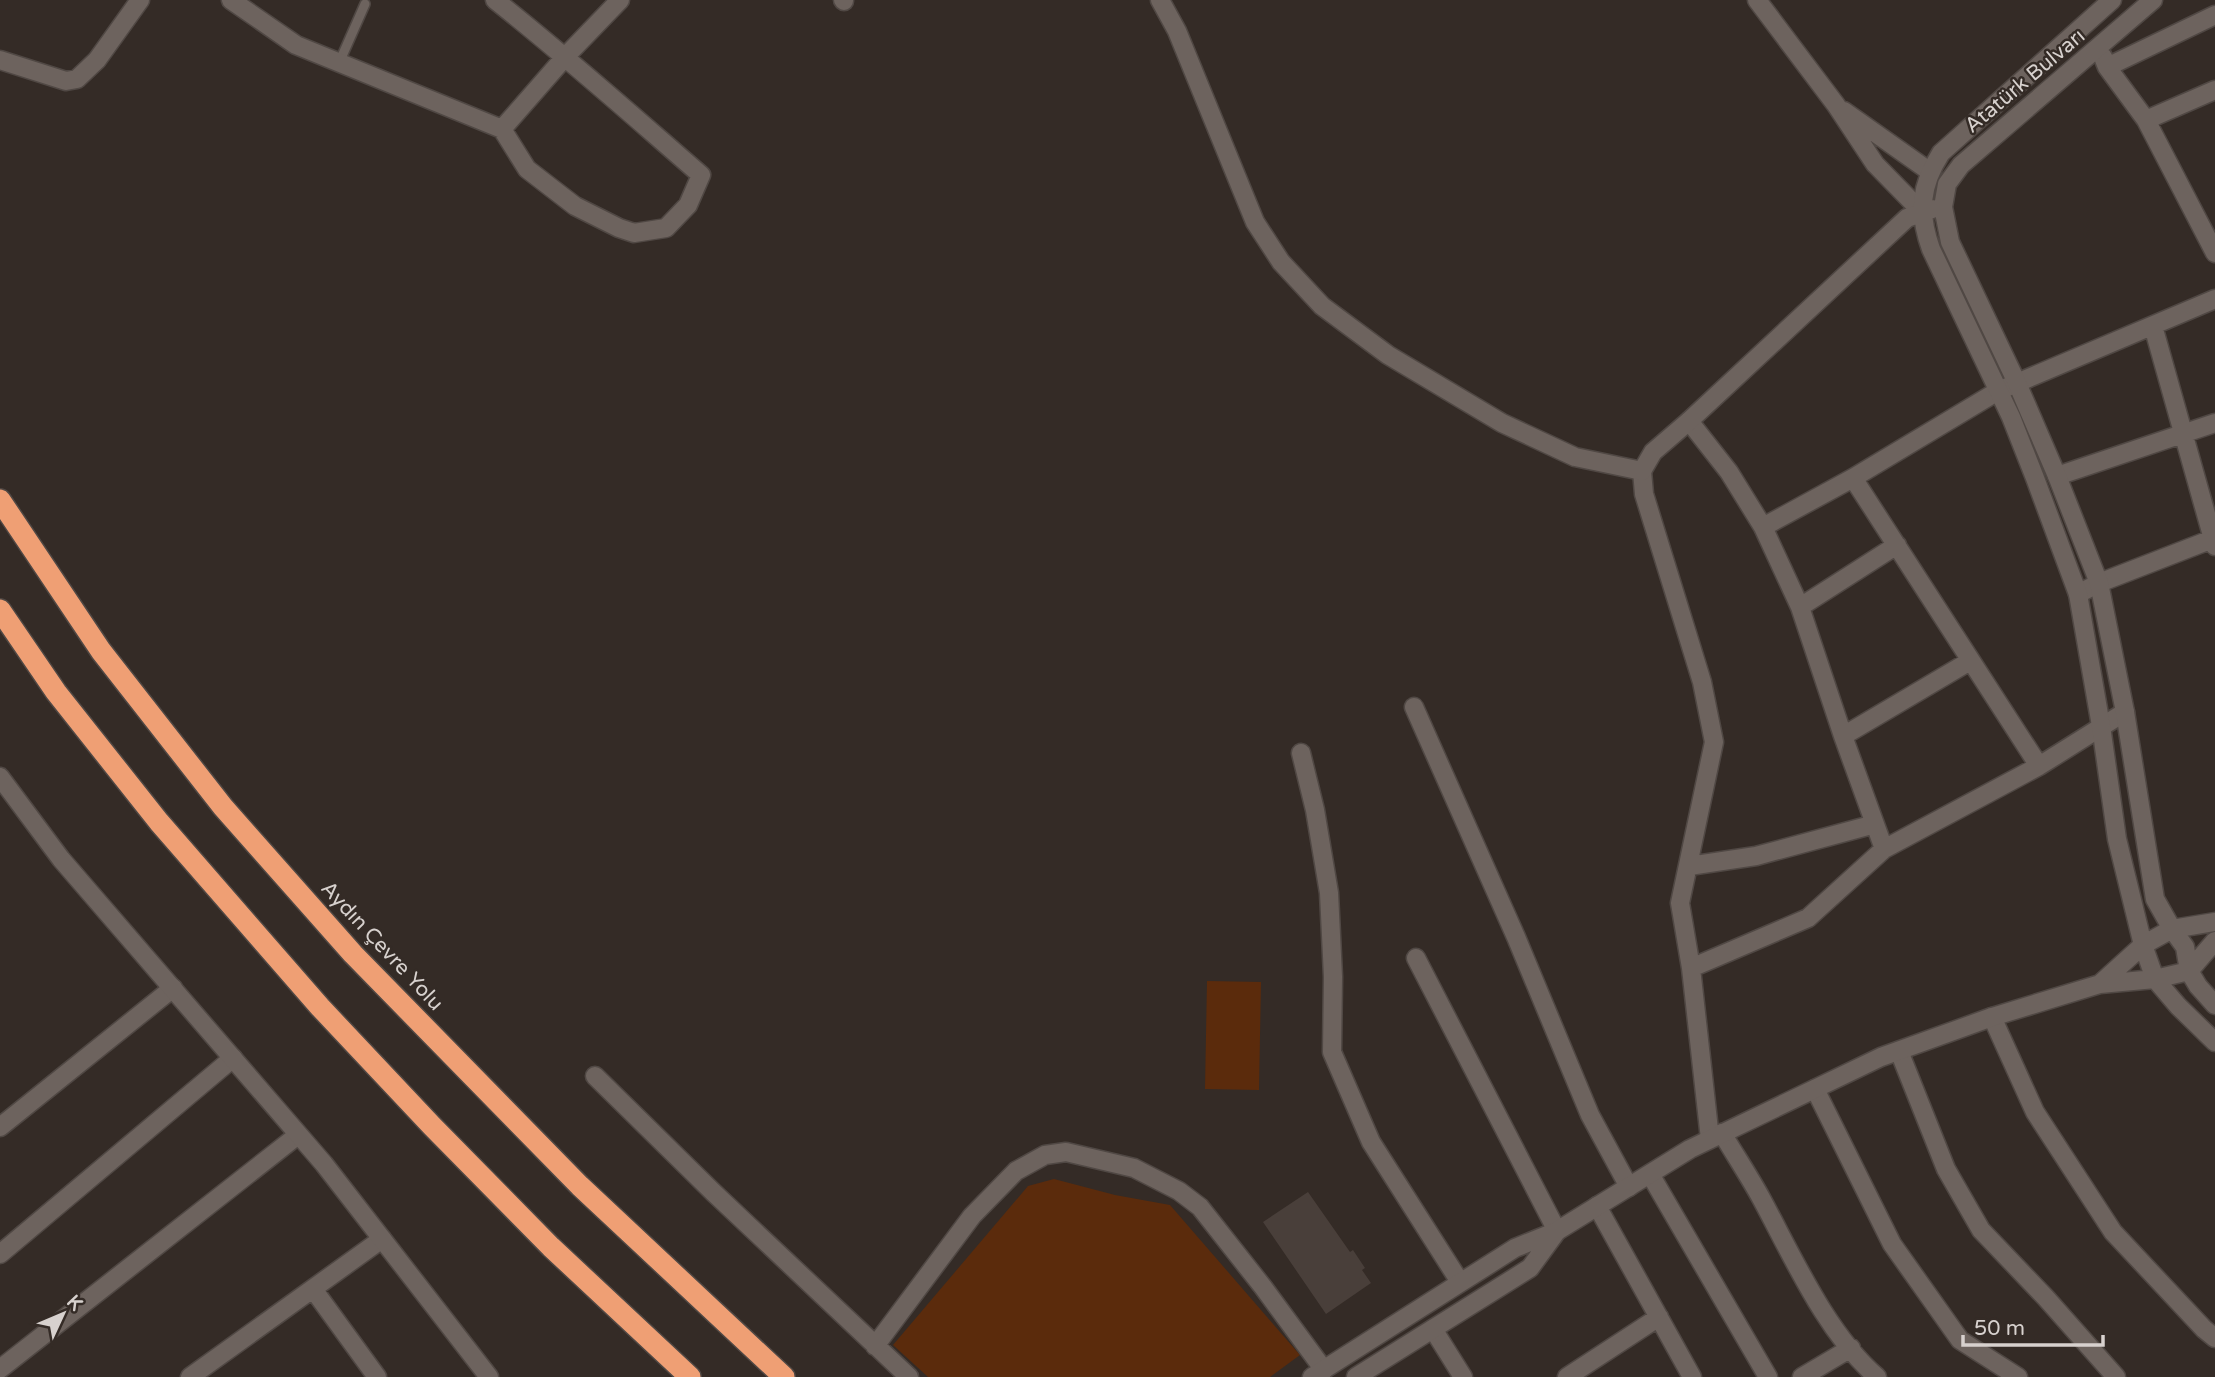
<svg xmlns="http://www.w3.org/2000/svg" width="2215" height="1377" font-family="'Varela Round',sans-serif">
<style>
.green{fill:#5b2b0c}
.building{fill:#493f3a}
.lines{fill:none;stroke-linecap:round;stroke-linejoin:round}
.lane-casing{stroke:#504844;stroke-width:12}
.street-casing{stroke:#504844;stroke-width:21}
.secondary-casing{stroke:#504844;stroke-width:21}
.highway-casing{stroke:#504844;stroke-width:24}
.lane{stroke:#6d635e;stroke-width:9}
.street{stroke:#6d635e;stroke-width:18}
.secondary{stroke:#6d635e;stroke-width:18}
.highway{stroke:#ef9f74;stroke-width:21}
.labels{text-anchor:middle;dominant-baseline:central;stroke-width:5;stroke-linejoin:round;paint-order:stroke}
.street-label{font-size:21px;fill:#d7d1ce;stroke:#342b26}
</style>
<rect width="100%" height="100%" fill="#342b26"/>
<path class="green" d="M 1207,981 L 1261,982 L 1259,1090 L 1205,1089 Z
M 1054,1179 L 1115,1195 L 1170,1205 L 1300,1355 L 1270,1377 L 928,1377 L 893,1345 L 1028,1186 Z"/>
<path class="building" d="M 1308,1192 L 1350,1252 L 1353,1250 L 1365,1268 L 1362,1270 L 1371,1283 L 1326,1314 L 1263,1222 Z"/>
<g class="lines">
<g class="lane-casing">
<path id="lane" d="M 339,63 L 365,4"/>
</g>
<g class="street-casing">
<path id="street" d="M 231,0 L 296,45 L 502,129
M 495,0 C 566,56 633,116 701,175 L 688,205 L 666,228 L 634,233 L 619,228 L 575,206 L 527,169 L 502,129 L 565,57 L 620,0
M 843,0 L 844,1
M 1757,0 L 1836,105 L 1875,164 L 1922,212
M 2103,57 L 2107,67 L 2146,120
M 0,60 L 66,81 L 77,79 L 97,60 L 140,0
M 2107,67 L 2215,15
M 2215,90 L 2146,120 L 2215,253
M 1844,111 L 1929,171
M 2153,326 L 2215,546
M 1689,421 L 1729,472 L 1763,527 L 1800,607 L 1843,736 L 1884,849
M 1642,471 L 1644,494 L 1702,682 L 1714,742 L 1680,903 L 1691,968 L 1710,1139
M 2057,476 L 2215,423
M 1853,478 L 2039,766
M 1763,527 L 1853,478 L 1998,391 L 2215,299
M 2078,594 L 2099,583 L 2215,538
M 1800,607 L 1897,545
M 1414,707 L 1516,937 L 1590,1115 L 1629,1187
M 1843,736 L 1970,661
M 1301,753 L 1315,810 L 1329,893 L 1333,977 L 1332,1052 L 1371,1142 L 1460,1282
M 1689,866 L 1756,856 L 1875,824
M 1416,958 L 1557,1231
M 1691,968 L 1808,918 L 1884,849 L 2039,766 L 2125,712
M 1992,1017 L 2035,1112 L 2113,1232 L 2204,1329 L 2215,1338
M 1899,1051 L 1946,1169 L 1981,1230 L 2046,1298 L 2116,1377
M 595,1076 L 713,1192 L 909,1377
M 1815,1089 L 1892,1244 L 1960,1340 L 2018,1377
M 0,1127 L 173,988
M 1722,1133 C 1735,1155 1749,1176 1761,1198 C 1793,1257 1826,1333 1877,1377
M 1650,1174 L 1768,1377
M 1597,1206 L 1692,1377
M 0,1254 L 233,1058
M 313,1289 L 377,1377
M 1433,1329 L 1463,1377
M 875,1346 L 972,1216 L 1016,1171 L 1045,1155 L 1066,1152 L 1134,1168 L 1179,1191 L 1200,1207 L 1263,1287 L 1324,1370
M 0,1369 L 298,1135
M 190,1377 L 382,1239
M 1567,1377 L 1659,1317
M 1802,1377 L 1851,1348"/>
</g>
<g class="secondary-casing">
<path id="secondary" d="M 1160,0 L 1177,31 L 1255,222 L 1281,262 L 1322,306 L 1388,355 L 1502,423 L 1575,457 L 1642,471 L 1653,452 L 1689,421 L 1907,218 L 1932,209
M 2112,0 L 1941,153 C 1920,186 1918,213 1931,249 L 2011,417 L 2035,478 L 2078,594 L 2101,726 L 2117,839 L 2143,945 L 2155,979 L 2178,1006 L 2215,1042
M 2153,0 L 1961,165 L 1947,184 L 1943,207 L 1950,242 L 2017,383 L 2057,476 L 2099,583 L 2125,712 L 2155,899 L 2172,929 L 2185,947 L 2189,971 L 2198,986 L 2215,1005
M 0,777 L 61,859 L 324,1164 L 489,1377
M 2100,984 L 2143,945 L 2172,929 L 2215,922
M 1312,1377 L 1515,1248 L 1557,1231 L 1690,1149 L 1881,1057 L 1992,1017 L 2100,984 L 2155,979 L 2189,971 L 2215,941
M 1356,1377 L 1530,1268 L 1557,1231"/>
</g>
<g class="highway-casing">
<path id="highway" d="M 0,500 L 101,651 L 223,807 L 353,954 L 580,1186 L 784,1377
M 0,610 L 56,692 L 159,822 L 320,1007 L 432,1126 L 551,1247 L 690,1377"/>
</g>
<use href="#lane" class="lane"/>
<use href="#street" class="street"/>
<use href="#secondary" class="secondary"/>
<use href="#highway" class="highway"/>
</g>
<g class="labels">
<g class="street-label">
<text transform="translate(2025 81) rotate(-40)">Atatürk Bulvarı</text>
<text transform="translate(382 946) rotate(47)">Aydın Çevre Yolu</text>
</g>
</g>
<g transform="translate(63 1314) rotate(46)" stroke="#342b26" stroke-width="5" paint-order="stroke">
<path d="M0-5L12 26L0 18L-12 26Z" fill="#d7d1ce"/>
<text y="-10" font-size="19" font-weight="bold" text-anchor="middle" fill="#d7d1ce">K</text>
</g>
<path d="M1963 1335v10h140v-10" fill="none" stroke="#d7d1ce" stroke-width="3.5"/>
<text x="1974" y="1335" font-size="21" fill="#d7d1ce" stroke="#342b26" stroke-width="5" paint-order="stroke">50 m</text>
</svg>
